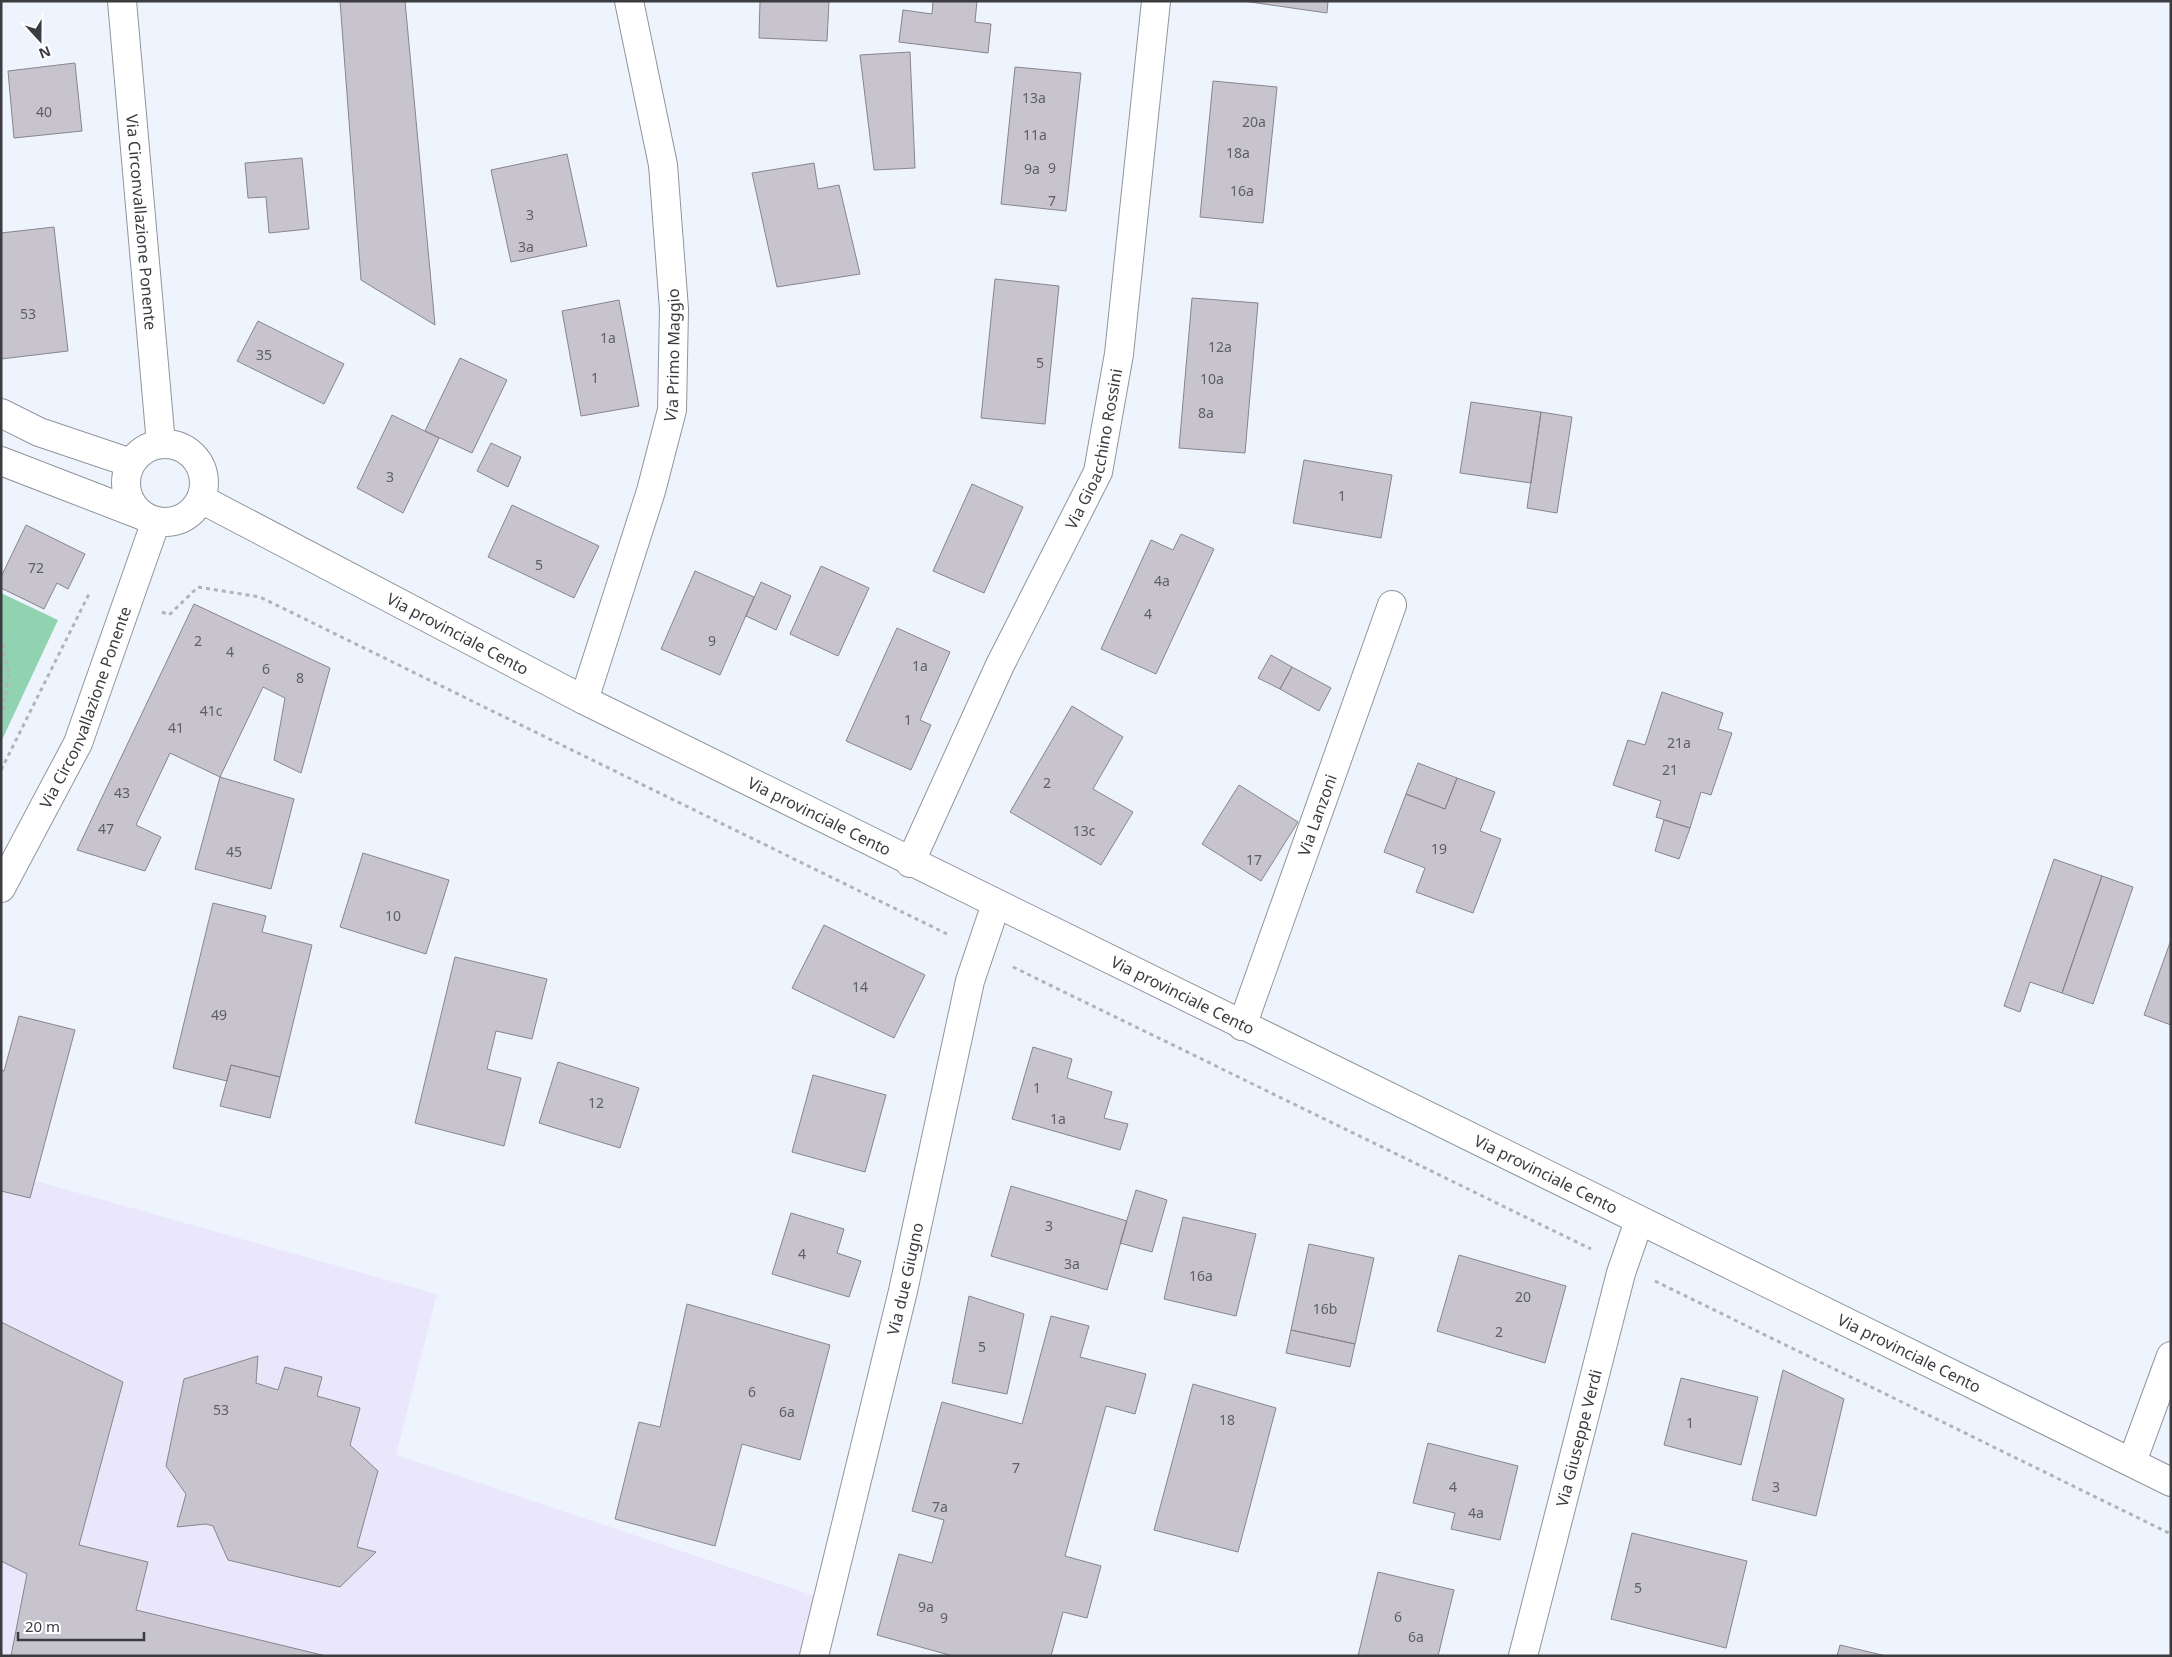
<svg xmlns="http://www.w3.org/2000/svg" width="2172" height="1657" font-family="'Noto Sans',sans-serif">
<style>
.industrial{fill:#eae7fd}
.green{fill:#91d3b0}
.building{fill:#c8c4cd;stroke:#88848c}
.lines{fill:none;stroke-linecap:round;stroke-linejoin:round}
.minor-casing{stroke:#90959d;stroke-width:30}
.secondary-casing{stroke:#90959d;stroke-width:30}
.path{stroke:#afb4bb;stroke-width:3;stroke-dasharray:4 4;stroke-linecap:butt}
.minor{stroke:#fff;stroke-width:28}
.secondary{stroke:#fff;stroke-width:28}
.labels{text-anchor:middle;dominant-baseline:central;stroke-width:4.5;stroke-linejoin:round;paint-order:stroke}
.number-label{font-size:14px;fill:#5e5e63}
.street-label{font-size:16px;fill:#3a3c40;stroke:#fff}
</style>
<rect width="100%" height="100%" fill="#eef4fd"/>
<path class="industrial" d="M 1,1171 L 437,1294 L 396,1455 L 830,1601 L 811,1656 L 1,1656 Z"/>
<path class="green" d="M 1,593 L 58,620 L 1,742 Z"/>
<path class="building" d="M 340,1 L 405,1 L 435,325 L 361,280 Z
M 760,1 L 829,1 L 827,41 L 759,38 Z
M 933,1 L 977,1 L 975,22 L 991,24 L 988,53 L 899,42 L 903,10 L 932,14 Z
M 1243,1 L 1328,1 L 1327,13 Z
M 910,52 L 915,168 L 874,170 L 860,55 Z
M 75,63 L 82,131 L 14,138 L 8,71 Z
M 1015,67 L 1081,73 L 1066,211 L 1001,204 Z
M 1213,81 L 1277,87 L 1263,223 L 1200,217 Z
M 567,154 L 587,246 L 511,262 L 491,170 Z
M 302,158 L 309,229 L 269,233 L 266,197 L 248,198 L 245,163 Z
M 814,163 L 818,189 L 839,185 L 860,274 L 777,287 L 752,173 Z
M 54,227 L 68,351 L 1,359 L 1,233 Z
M 995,279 L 1059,286 L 1045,424 L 981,418 Z
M 1192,298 L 1258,303 L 1245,453 L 1179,448 Z
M 619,300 L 639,406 L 581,416 L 562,311 Z
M 258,321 L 344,364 L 324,404 L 237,361 Z
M 460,358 L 507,380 L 472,453 L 425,431 Z
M 1471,402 L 1541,412 L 1531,483 L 1460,473 Z
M 1541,412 L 1572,417 L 1557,513 L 1527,508 Z
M 392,415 L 439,438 L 403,513 L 357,488 Z
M 491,443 L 521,457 L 508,487 L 477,471 Z
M 1304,460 L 1392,475 L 1381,538 L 1293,523 Z
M 972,484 L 1023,507 L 984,593 L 933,571 Z
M 512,505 L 599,546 L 574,598 L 488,557 Z
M 26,525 L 85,554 L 68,589 L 57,583 L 44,609 L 1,588 L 1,577 Z
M 1181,534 L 1214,549 L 1156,674 L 1101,649 L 1151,540 L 1173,550 Z
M 821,566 L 869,588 L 838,656 L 790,634 Z
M 695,571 L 754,597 L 720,675 L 661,649 Z
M 761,582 L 791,596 L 776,630 L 746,616 Z
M 194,604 L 330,668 L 301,773 L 274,760 L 285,698 L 263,687 L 220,777 L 170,753 L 136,825 L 161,837 L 145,871 L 77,850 Z
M 897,628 L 950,652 L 920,720 L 931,725 L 911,770 L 846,741 Z
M 1271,655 L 1292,667 L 1280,689 L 1258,678 Z
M 1292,667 L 1331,688 L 1319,711 L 1280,689 Z
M 1662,692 L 1723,713 L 1718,729 L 1732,733 L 1711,795 L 1701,792 L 1690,828 L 1656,817 L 1661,801 L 1613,785 L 1628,740 L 1645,745 Z
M 1072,706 L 1123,737 L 1093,789 L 1133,812 L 1101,865 L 1010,812 Z
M 1418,763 L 1457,778 L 1445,809 L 1406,794 Z
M 220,777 L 294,799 L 271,889 L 195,869 Z
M 1457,778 L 1495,792 L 1480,831 L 1501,839 L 1473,913 L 1416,892 L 1425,868 L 1384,852 L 1406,794 L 1445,809 Z
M 1239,785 L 1298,822 L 1261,881 L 1202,844 Z
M 1664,820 L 1690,828 L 1679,859 L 1655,851 Z
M 363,853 L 449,880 L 426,954 L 340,927 Z
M 2054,859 L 2102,876 L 2062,993 L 2030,982 L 2020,1012 L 2004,1006 Z
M 2102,876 L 2133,887 L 2093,1004 L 2062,993 Z
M 213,903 L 266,916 L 262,932 L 312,945 L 280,1077 L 231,1065 L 227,1081 L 173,1068 Z
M 824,925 L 925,975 L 894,1038 L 792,988 Z
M 2171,940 L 2171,1025 L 2144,1015 Z
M 455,957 L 547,979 L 532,1039 L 496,1031 L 487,1069 L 521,1078 L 504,1146 L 415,1123 Z
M 19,1016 L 75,1030 L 30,1198 L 1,1191 L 1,1070 L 4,1071 Z
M 1033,1047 L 1072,1059 L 1067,1078 L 1112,1092 L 1104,1118 L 1128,1124 L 1120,1150 L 1012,1119 Z
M 558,1062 L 639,1088 L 620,1148 L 539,1123 Z
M 231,1065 L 280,1077 L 270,1118 L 220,1106 Z
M 813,1075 L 886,1095 L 865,1172 L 792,1152 Z
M 1011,1186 L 1127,1221 L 1107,1290 L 991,1256 Z
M 1136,1190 L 1167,1200 L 1152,1252 L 1120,1243 Z
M 791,1213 L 844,1229 L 837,1253 L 861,1261 L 849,1297 L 772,1274 Z
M 1183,1217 L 1256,1234 L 1236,1316 L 1164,1299 Z
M 1309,1244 L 1374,1258 L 1355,1344 L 1291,1330 Z
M 1459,1255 L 1566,1286 L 1545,1363 L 1437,1331 Z
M 969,1296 L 1024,1314 L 1007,1394 L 952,1383 Z
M 687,1304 L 830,1345 L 800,1460 L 742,1444 L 715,1546 L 615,1519 L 639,1422 L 660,1427 Z
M 1051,1316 L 1089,1326 L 1080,1357 L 1146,1374 L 1135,1414 L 1106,1406 L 1065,1556 L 1101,1566 L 1087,1618 L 1063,1612 L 1051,1656 L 953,1656 L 877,1635 L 899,1554 L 932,1563 L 944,1520 L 912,1511 L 942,1402 L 1022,1424 Z
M 1,1322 L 123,1382 L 79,1545 L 148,1562 L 136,1610 L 326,1656 L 11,1656 L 27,1574 L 1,1561 Z
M 1291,1330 L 1355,1344 L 1350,1367 L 1286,1353 Z
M 258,1356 L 256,1383 L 278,1390 L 285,1367 L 322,1377 L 317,1396 L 360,1408 L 350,1445 L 378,1471 L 357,1547 L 376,1552 L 340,1587 L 228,1560 L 213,1526 L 206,1524 L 177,1527 L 186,1494 L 166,1466 L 184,1379 Z
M 1783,1370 L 1844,1399 L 1816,1516 L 1752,1500 Z
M 1681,1378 L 1758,1397 L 1741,1465 L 1664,1445 Z
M 1193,1384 L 1276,1408 L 1238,1552 L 1154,1530 Z
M 1428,1443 L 1518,1466 L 1500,1540 L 1451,1529 L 1455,1513 L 1413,1503 Z
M 1632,1533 L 1747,1561 L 1726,1648 L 1611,1619 Z
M 1378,1572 L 1454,1590 L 1438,1656 L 1358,1656 Z
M 1840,1645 L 1886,1656 L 1837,1656 Z"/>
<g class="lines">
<g class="minor-casing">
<g id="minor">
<path d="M 1,413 L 39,432 L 131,463"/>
<path d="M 1,461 L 146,517"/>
<path id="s1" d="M 584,700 L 651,491 L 672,410 L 674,309 L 663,165 L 629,1"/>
<path id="s2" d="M 910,863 L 1000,665 L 1098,472 L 1119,354 L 1156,1"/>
<path id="s3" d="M 1242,1026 L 1392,605"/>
<path d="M 2132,1462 L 2171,1356"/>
<path id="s4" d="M 814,1656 L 903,1291 L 970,981 L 996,904"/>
<path id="s5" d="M 1523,1656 L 1621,1273 L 1639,1221"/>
</g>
</g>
<g class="secondary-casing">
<g id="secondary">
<path id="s6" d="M 122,1 L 161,444"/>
<circle cx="165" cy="483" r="39"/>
<path id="s7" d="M 201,499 L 584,700 L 2171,1482"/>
<path id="s8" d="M 1,888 L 78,743 L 156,521"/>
</g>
</g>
<path class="path" d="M 162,612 L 169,615 L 198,587 L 260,597 L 947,934
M 1,636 L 9,674 L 1,723
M 1,770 L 89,594
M 1013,967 L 1591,1249
M 1655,1281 L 2171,1534"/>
<use href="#minor" class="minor"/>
<use href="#secondary" class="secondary"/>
</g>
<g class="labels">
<g class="number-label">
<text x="1034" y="97">13a</text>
<text x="44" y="111">40</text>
<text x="1254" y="121">20a</text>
<text x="1035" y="134">11a</text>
<text x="1238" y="152">18a</text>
<text x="1052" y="167">9</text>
<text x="1032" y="168">9a</text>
<text x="1242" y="190">16a</text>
<text x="1052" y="200">7</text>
<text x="530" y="214">3</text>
<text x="526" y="246">3a</text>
<text x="28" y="313">53</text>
<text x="608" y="337">1a</text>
<text x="1220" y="346">12a</text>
<text x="264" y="354">35</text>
<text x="1040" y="362">5</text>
<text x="595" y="377">1</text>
<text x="1212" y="378">10a</text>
<text x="1206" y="412">8a</text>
<text x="390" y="476">3</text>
<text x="1342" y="495">1</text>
<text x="539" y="564">5</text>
<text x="36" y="567">72</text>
<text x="1162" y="580">4a</text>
<text x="1148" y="613">4</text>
<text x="198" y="640">2</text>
<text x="712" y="640">9</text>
<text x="230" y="651">4</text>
<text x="920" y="665">1a</text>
<text x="266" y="668">6</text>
<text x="300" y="677">8</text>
<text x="211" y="710">41c</text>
<text x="908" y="719">1</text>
<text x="176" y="727">41</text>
<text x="1679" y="742">21a</text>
<text x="1670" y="769">21</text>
<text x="1047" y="782">2</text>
<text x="122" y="792">43</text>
<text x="106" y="828">47</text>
<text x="1084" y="830">13c</text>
<text x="1439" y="848">19</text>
<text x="234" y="851">45</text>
<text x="1254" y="859">17</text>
<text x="393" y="915">10</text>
<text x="860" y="986">14</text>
<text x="219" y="1014">49</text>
<text x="1037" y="1087">1</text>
<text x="596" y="1102">12</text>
<text x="1058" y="1118">1a</text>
<text x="1049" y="1225">3</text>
<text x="802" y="1253">4</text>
<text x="1072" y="1263">3a</text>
<text x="1201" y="1275">16a</text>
<text x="1523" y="1296">20</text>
<text x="1325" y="1308">16b</text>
<text x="1499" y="1331">2</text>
<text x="982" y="1346">5</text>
<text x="752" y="1391">6</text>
<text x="221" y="1409">53</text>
<text x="787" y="1411">6a</text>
<text x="1227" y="1419">18</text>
<text x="1690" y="1422">1</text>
<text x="1016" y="1467">7</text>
<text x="1453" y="1486">4</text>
<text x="1776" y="1486">3</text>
<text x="940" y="1506">7a</text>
<text x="1476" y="1512">4a</text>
<text x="1638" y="1587">5</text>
<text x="926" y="1606">9a</text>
<text x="1398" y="1616">6</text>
<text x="944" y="1617">9</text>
<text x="1416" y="1636">6a</text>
</g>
<g class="street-label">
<text stroke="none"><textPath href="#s6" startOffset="222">Via Circonvallazione Ponente</textPath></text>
<text stroke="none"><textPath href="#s1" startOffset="358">Via Primo Maggio</textPath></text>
<text stroke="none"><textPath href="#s2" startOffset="455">Via Gioacchino Rossini</textPath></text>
<text stroke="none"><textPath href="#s7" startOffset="290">Via provinciale Cento</textPath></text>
<text stroke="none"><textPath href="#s8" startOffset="200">Via Circonvallazione Ponente</textPath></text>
<text stroke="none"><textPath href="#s3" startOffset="224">Via Lanzoni</textPath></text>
<text stroke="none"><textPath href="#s7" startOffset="695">Via provinciale Cento</textPath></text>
<text stroke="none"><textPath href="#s7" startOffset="1100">Via provinciale Cento</textPath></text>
<text stroke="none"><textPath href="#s7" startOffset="1505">Via provinciale Cento</textPath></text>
<text stroke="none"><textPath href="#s4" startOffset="388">Via due Giugno</textPath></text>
<text stroke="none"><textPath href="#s7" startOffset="1910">Via provinciale Cento</textPath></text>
<text stroke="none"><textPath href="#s5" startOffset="225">Via Giuseppe Verdi</textPath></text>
</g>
</g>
<rect width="2172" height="1657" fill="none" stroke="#3a3c40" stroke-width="5"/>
<g transform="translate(40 40) rotate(159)" stroke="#ffffff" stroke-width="4" paint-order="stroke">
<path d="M0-4L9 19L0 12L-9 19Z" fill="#3a3c40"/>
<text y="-8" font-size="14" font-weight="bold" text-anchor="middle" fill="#3a3c40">N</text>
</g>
<path d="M18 1632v8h126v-8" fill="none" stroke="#3a3c40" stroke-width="2.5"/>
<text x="25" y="1632" font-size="15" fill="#3a3c40" stroke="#ffffff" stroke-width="4" paint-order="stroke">20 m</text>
</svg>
